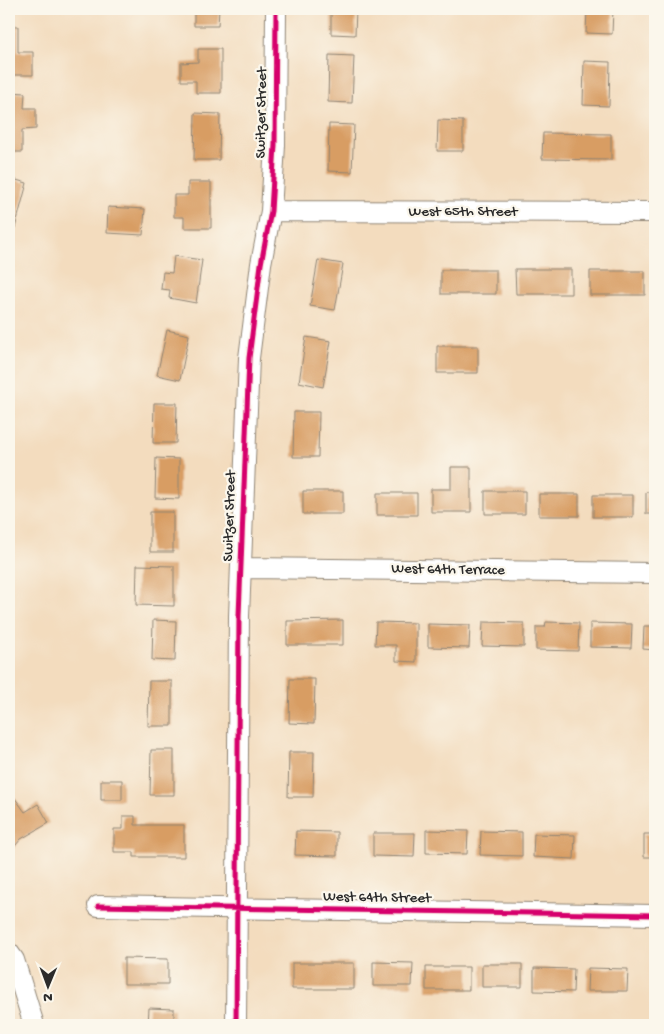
<svg xmlns="http://www.w3.org/2000/svg" width="664" height="1034" font-family="'Gochi Hand',sans-serif">
<style>
.building{fill:#d89d64}
.lines{fill:none;stroke-linecap:round;stroke-linejoin:round}
.minor-casing{stroke:#8f8474;stroke-width:22}
.minor{stroke:#fff;stroke-width:20}
.cycleway-casing{stroke:#fbf7ec;stroke-width:8}
.cycleway{stroke:#d6006c;stroke-width:5}
.labels{text-anchor:middle;dominant-baseline:central;stroke-width:4.5;stroke-linejoin:round;paint-order:stroke}
.street-label{font-size:15px;fill:#2b2b2b;stroke:#fbf7ec}
</style>
<rect width="100%" height="100%" fill="#fbf7ec"/>
<filter id="ink" filterUnits="userSpaceOnUse"><feTurbulence type="fractalNoise" baseFrequency=".02" numOctaves="2"/><feDisplacementMap in="SourceGraphic" scale="10" xChannelSelector="R" yChannelSelector="G"/><feConvolveMatrix kernelMatrix="1 2 1 2 8 2 1 2 1" color-interpolation-filters="sRGB"/></filter>
<filter id="wash" filterUnits="userSpaceOnUse"><feTurbulence type="fractalNoise" baseFrequency=".0096" numOctaves="4" result="noise"/><feDisplacementMap in="SourceGraphic" scale="20" xChannelSelector="R" yChannelSelector="G"/><feGaussianBlur stdDeviation="1.12" result="paint"/><feColorMatrix in="noise" values="0 0 0 0 0 0 0 0 0 0 0 0 0 0 0 0 0 1.4 0 .05"/><feComposite in="paint" operator="in"/></filter>
<g filter="url(#wash)">
<rect width="100%" height="100%" fill="#f3dcbe"/>
<g id="blocks">
<path class="building" d="M 194,9 L 219,9 L 218,26 L 194,26 Z
M 331,9 L 356,9 L 355,35 L 331,34 Z
M 587,9 L 613,9 L 612,34 L 586,33 Z
M 9,26 L 18,26 L 18,52 L 33,52 L 33,75 L 9,75 Z
M 198,49 L 221,49 L 221,93 L 196,93 L 196,81 L 181,81 L 181,63 L 198,62 Z
M 329,55 L 354,56 L 352,103 L 328,102 Z
M 584,61 L 610,62 L 609,106 L 583,105 Z
M 9,92 L 25,93 L 24,108 L 36,108 L 36,129 L 22,130 L 22,152 L 9,152 Z
M 195,113 L 220,114 L 219,160 L 194,160 Z
M 438,120 L 463,121 L 463,151 L 437,151 Z
M 329,124 L 354,125 L 352,172 L 328,171 Z
M 543,133 L 611,134 L 611,160 L 542,159 Z
M 9,178 L 27,183 L 15,228 L 9,226 Z
M 188,182 L 211,182 L 211,228 L 184,228 L 184,217 L 174,217 L 174,195 L 188,195 Z
M 108,207 L 145,209 L 143,235 L 107,233 Z
M 174,256 L 202,260 L 196,303 L 169,298 L 170,290 L 161,289 L 163,272 L 172,273 Z
M 318,260 L 343,264 L 335,310 L 310,306 Z
M 515,269 L 571,269 L 571,294 L 516,294 Z
M 441,270 L 496,270 L 496,294 L 441,294 Z
M 590,271 L 645,271 L 645,295 L 590,295 Z
M 167,330 L 189,335 L 180,380 L 157,375 Z
M 306,337 L 331,341 L 323,387 L 299,382 Z
M 437,346 L 478,346 L 478,373 L 437,373 Z
M 154,403 L 177,403 L 176,443 L 153,443 Z
M 294,412 L 319,412 L 318,457 L 293,457 Z
M 156,458 L 179,459 L 179,499 L 155,498 Z
M 451,467 L 471,467 L 471,512 L 431,512 L 431,489 L 451,489 Z
M 303,491 L 343,491 L 343,514 L 303,514 Z
M 485,491 L 525,491 L 525,514 L 485,514 Z
M 646,492 L 655,492 L 655,514 L 646,514 Z
M 377,493 L 417,493 L 417,515 L 377,515 Z
M 539,494 L 579,494 L 579,516 L 539,516 Z
M 593,495 L 633,495 L 633,517 L 593,517 Z
M 150,512 L 173,512 L 173,552 L 150,552 Z
M 137,565 L 174,566 L 174,606 L 136,605 Z
M 153,620 L 176,621 L 175,661 L 152,660 Z
M 343,620 L 343,645 L 287,645 L 287,621 Z
M 376,622 L 416,623 L 416,662 L 396,661 L 396,645 L 375,645 Z
M 483,622 L 524,623 L 524,647 L 482,646 Z
M 546,622 L 579,623 L 578,651 L 536,650 L 536,627 L 545,627 Z
M 590,623 L 632,624 L 631,648 L 590,647 Z
M 428,624 L 470,625 L 469,648 L 428,647 Z
M 644,626 L 655,626 L 655,650 L 643,649 Z
M 290,679 L 315,679 L 314,724 L 289,723 Z
M 149,681 L 172,681 L 172,726 L 148,726 Z
M 151,750 L 174,750 L 174,795 L 150,795 Z
M 289,752 L 314,752 L 313,797 L 288,797 Z
M 101,780 L 122,780 L 122,800 L 101,800 Z
M 9,790 L 25,812 L 38,804 L 49,823 L 21,839 L 9,853 Z
M 123,816 L 135,816 L 135,825 L 184,825 L 184,857 L 134,857 L 134,852 L 114,852 L 114,829 L 123,829 Z
M 426,830 L 468,831 L 467,854 L 426,853 Z
M 296,831 L 337,832 L 337,856 L 295,855 Z
M 481,831 L 522,832 L 522,856 L 480,855 Z
M 373,833 L 415,833 L 414,857 L 373,856 Z
M 534,834 L 575,835 L 574,859 L 533,857 Z
M 644,834 L 655,834 L 655,857 L 644,857 Z
M 124,958 L 168,959 L 168,984 L 124,984 Z
M 373,962 L 413,963 L 412,986 L 373,986 Z
M 292,963 L 354,963 L 354,989 L 292,989 Z
M 482,964 L 522,964 L 522,987 L 482,987 Z
M 426,967 L 469,967 L 469,990 L 426,990 Z
M 534,968 L 574,969 L 573,992 L 534,991 Z
M 588,968 L 628,969 L 627,991 L 587,991 Z
M 149,1008 L 174,1009 L 174,1025 L 148,1025 Z"/>
</g>
</g>
<g filter="url(#ink)">
<use href="#blocks" fill-opacity="0" stroke="#8f8474" stroke-width="1"/>
<g class="lines">
<g class="minor-casing">
<path id="minor" d="M 271,211 L 655,212
M 241,568 L 655,573
M 98,906 L 655,915
M 9,953 L 14,960 L 34,1025
M 236,1025 L 239,616 L 249,358 L 261,264 L 271,211 L 275,145 L 276,9"/>
</g>
<use href="#minor" class="minor"/>
<g class="cycleway-casing">
<path id="cycleway" d="M 98,906 L 655,915
M 236,1025 L 239,616 L 249,358 L 261,264 L 271,211 L 275,145 L 276,9"/>
</g>
<use href="#cycleway" class="cycleway"/>
</g>
</g>
<g class="labels">
<g class="street-label">
<text transform="translate(262 113) rotate(-89)">Switzer Street</text>
<text x="463" y="212">West 65th Street</text>
<text transform="translate(230 516) rotate(-88)">Switzer Street</text>
<text transform="translate(448 570) rotate(1)">West 64th Terrace</text>
<text transform="translate(377 898) rotate(1)">West 64th Street</text>
</g>
</g>
<rect width="664" height="1034" fill="none" stroke="#fbf7ec" stroke-width="30"/>
<g transform="translate(48 986) rotate(181)" stroke="#fbf7ec" stroke-width="4" paint-order="stroke">
<path d="M0-4L9 19L0 12L-9 19Z" fill="#2b2b2b"/>
<text y="-8" font-size="14" font-weight="bold" text-anchor="middle" fill="#2b2b2b">N</text>
</g>
</svg>
